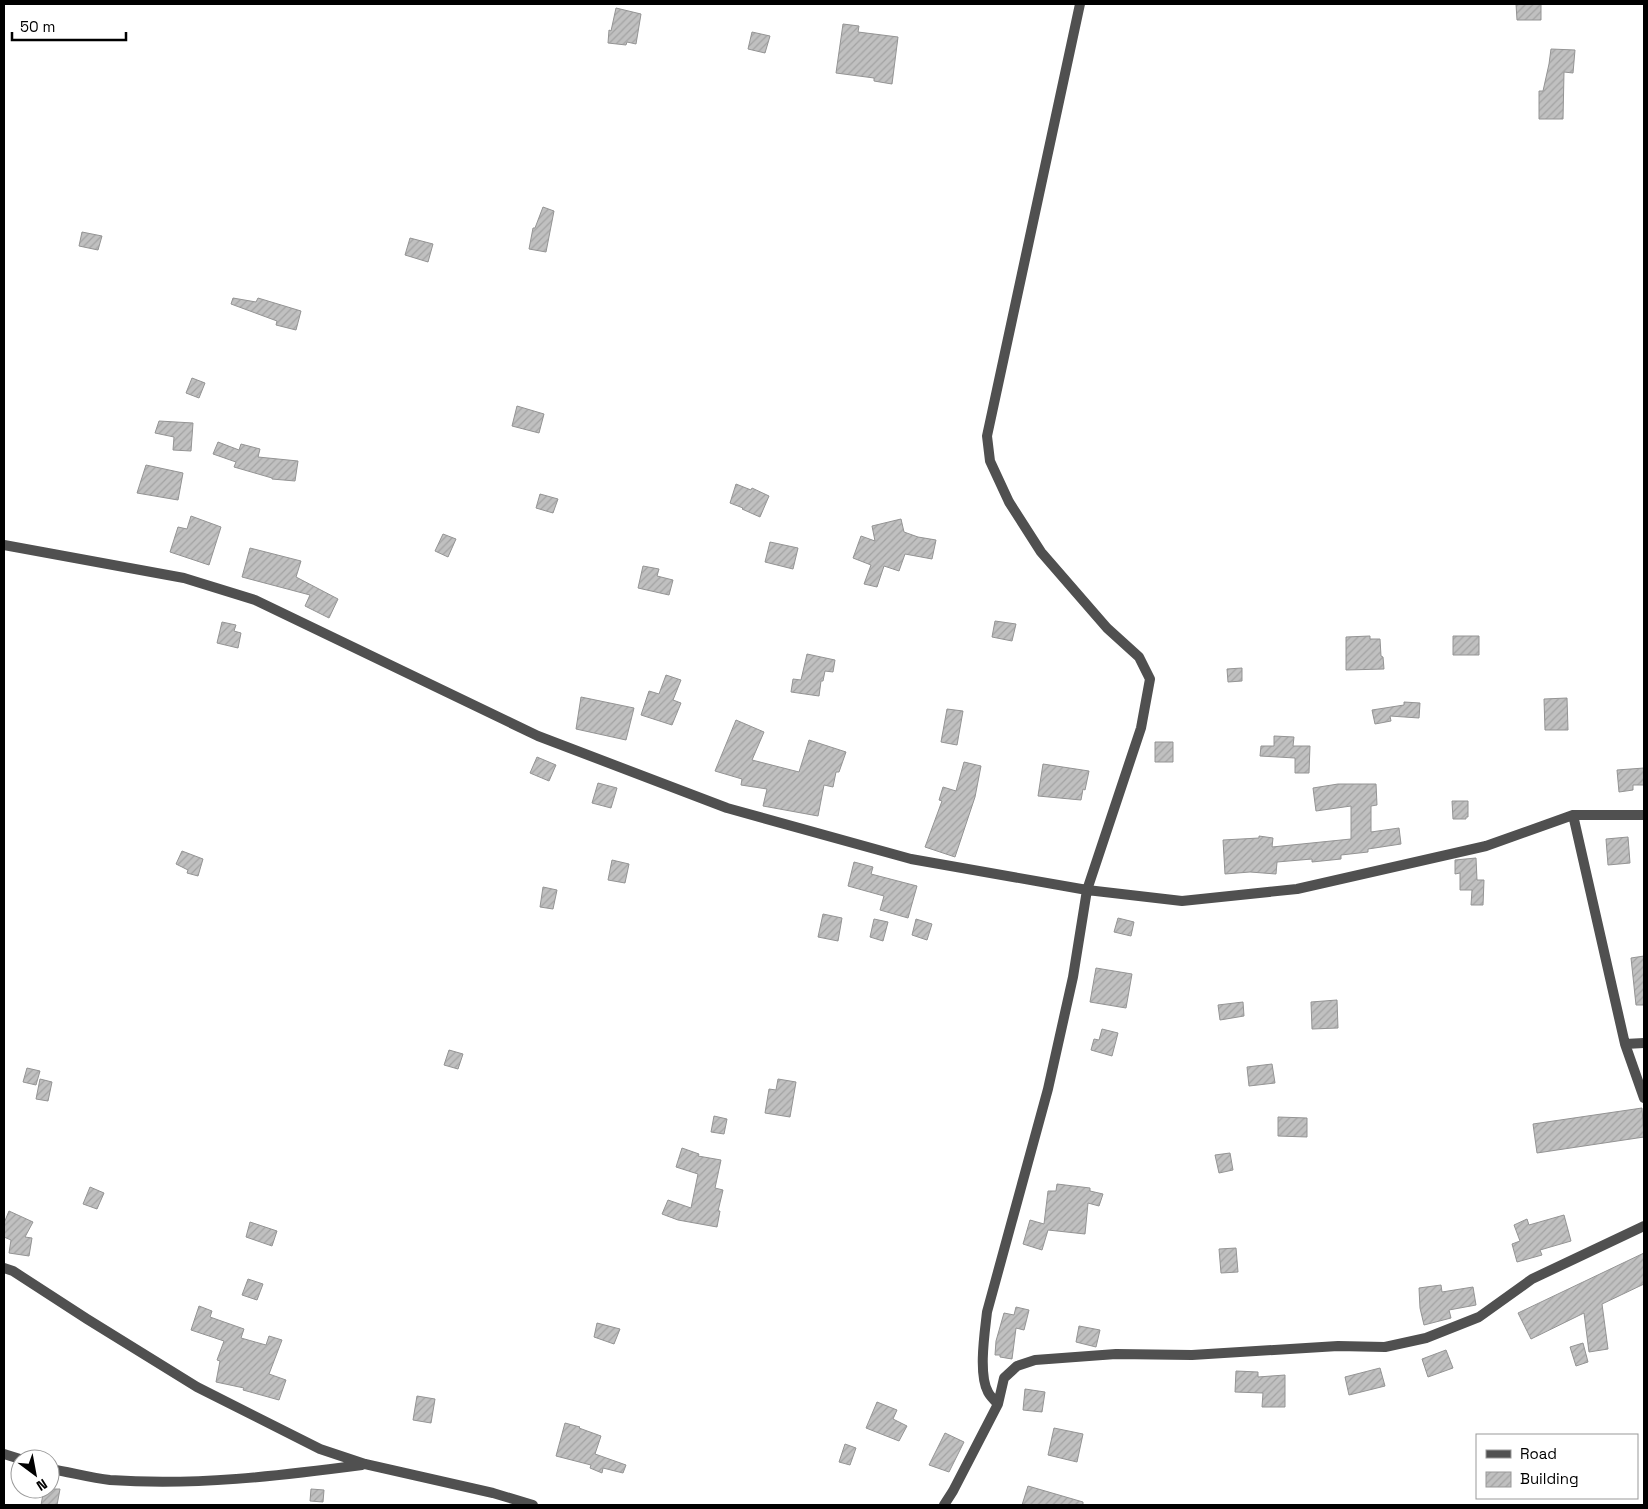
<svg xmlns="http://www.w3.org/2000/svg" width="1648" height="1509" font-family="'Space Grotesk',sans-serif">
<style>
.building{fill:url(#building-hatch);stroke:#949494}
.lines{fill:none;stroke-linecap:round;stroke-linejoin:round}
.street{stroke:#505050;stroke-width:10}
</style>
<defs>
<pattern id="building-hatch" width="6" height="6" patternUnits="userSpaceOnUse" patternTransform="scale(1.25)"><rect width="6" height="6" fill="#c0c0c0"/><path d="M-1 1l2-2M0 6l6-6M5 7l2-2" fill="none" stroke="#a3a3a3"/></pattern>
</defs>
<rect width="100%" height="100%" fill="#fff"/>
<path class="building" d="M 1516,4 L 1541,4 L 1541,20 L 1517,20 Z
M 616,8 L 641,14 L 636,44 L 627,42 L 626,45 L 608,43 L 609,30 L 611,31 Z
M 843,24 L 859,26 L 858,32 L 898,37 L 892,84 L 874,81 L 874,78 L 836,73 Z
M 752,32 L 770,36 L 765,53 L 748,49 Z
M 1551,49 L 1575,50 L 1573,73 L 1564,72 L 1563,119 L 1539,119 L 1539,91 L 1543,91 L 1549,64 Z
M 543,207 L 554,211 L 546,252 L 529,249 L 533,228 L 535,228 Z
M 82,232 L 102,236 L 98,250 L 79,246 Z
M 410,238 L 433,244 L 428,262 L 405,255 Z
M 233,298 L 256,302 L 258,298 L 301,311 L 296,330 L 276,325 L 277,321 L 231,304 Z
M 192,378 L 205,383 L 199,398 L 186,393 Z
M 517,406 L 544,414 L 539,433 L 512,426 Z
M 159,421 L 193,423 L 191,451 L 173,450 L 174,437 L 155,433 Z
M 218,442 L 239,450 L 241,444 L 260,449 L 258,457 L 298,461 L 295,481 L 272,479 L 272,478 L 234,467 L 236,462 L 213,454 Z
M 146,465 L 183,473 L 178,500 L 137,493 Z
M 736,484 L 751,490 L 752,488 L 769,496 L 760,517 L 742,509 L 743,508 L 730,503 Z
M 540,494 L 558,499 L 553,513 L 536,508 Z
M 191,516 L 221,527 L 209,565 L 170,552 L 178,527 L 187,529 Z
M 901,519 L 904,532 L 918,537 L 936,540 L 932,559 L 905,554 L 899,571 L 884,566 L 877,587 L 864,584 L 871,565 L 853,558 L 861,536 L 875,541 L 872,526 Z
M 443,534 L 456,539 L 448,557 L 435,551 Z
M 770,542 L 798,548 L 793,569 L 765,562 Z
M 250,548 L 301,561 L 296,577 L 338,599 L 329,618 L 305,606 L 310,595 L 242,577 Z
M 643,566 L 659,569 L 657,576 L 673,580 L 669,595 L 638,588 Z
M 995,621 L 1016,624 L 1012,641 L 992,637 Z
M 222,622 L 236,625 L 234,631 L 241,633 L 238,648 L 217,643 Z
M 1370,636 L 1370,639 L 1380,639 L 1381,656 L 1383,657 L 1384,669 L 1346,670 L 1346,637 Z
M 1453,636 L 1479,636 L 1479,655 L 1453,655 Z
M 807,654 L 835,660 L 833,672 L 825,671 L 823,681 L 821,681 L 819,696 L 791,692 L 793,679 L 801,680 Z
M 1242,668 L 1242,681 L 1228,682 L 1227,669 Z
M 666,675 L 681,680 L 673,700 L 681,703 L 672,725 L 641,715 L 649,691 L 659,694 Z
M 581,697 L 634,708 L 626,740 L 576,729 Z
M 1567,698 L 1568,730 L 1545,730 L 1544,699 Z
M 1404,702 L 1420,703 L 1419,718 L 1390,716 L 1391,721 L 1375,724 L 1372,710 L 1404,705 Z
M 947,709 L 963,711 L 957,745 L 941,742 Z
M 736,720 L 764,732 L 752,760 L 799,772 L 809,740 L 846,752 L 839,772 L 836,772 L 833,787 L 824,785 L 818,816 L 763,806 L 767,789 L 741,785 L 742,779 L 715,771 Z
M 1274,736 L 1294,737 L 1293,746 L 1310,746 L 1309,773 L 1295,773 L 1295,758 L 1260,756 L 1261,746 L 1274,746 Z
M 1155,742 L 1173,742 L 1173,762 L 1155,762 Z
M 537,757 L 556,765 L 549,781 L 530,773 Z
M 964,762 L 981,766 L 975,797 L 955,857 L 925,847 L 942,801 L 939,800 L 943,787 L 956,791 Z
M 1043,764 L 1089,771 L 1085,790 L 1083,789 L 1081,800 L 1038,796 Z
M 1644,768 L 1644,785 L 1633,785 L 1633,790 L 1619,792 L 1617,770 Z
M 598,783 L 617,788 L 611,808 L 592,803 Z
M 1338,784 L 1376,784 L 1377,805 L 1371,806 L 1371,832 L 1399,828 L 1401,844 L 1368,849 L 1368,852 L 1341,855 L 1341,859 L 1312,862 L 1312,859 L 1277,862 L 1276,874 L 1250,872 L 1225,874 L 1223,840 L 1259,838 L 1259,836 L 1273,838 L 1272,847 L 1351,839 L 1351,806 L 1316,811 L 1313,788 Z
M 1452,801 L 1468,801 L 1468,817 L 1466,817 L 1466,819 L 1453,819 Z
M 1628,837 L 1630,863 L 1608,865 L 1606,839 Z
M 182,851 L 203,859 L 198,876 L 187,873 L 188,870 L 176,864 Z
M 1476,858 L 1477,880 L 1484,880 L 1483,905 L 1471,905 L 1472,890 L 1460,890 L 1460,873 L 1455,874 L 1455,860 Z
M 612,860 L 629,864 L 625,883 L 608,880 Z
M 854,862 L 873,867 L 871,874 L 917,886 L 908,918 L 880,910 L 884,896 L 848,886 Z
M 543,887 L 557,890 L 553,909 L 540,907 Z
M 823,914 L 842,918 L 838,941 L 818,937 Z
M 1118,918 L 1134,922 L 1131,936 L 1114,932 Z
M 874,919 L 888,922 L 883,941 L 870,937 Z
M 916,919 L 932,924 L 927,940 L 912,935 Z
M 1644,956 L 1644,1005 L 1636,1005 L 1631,958 Z
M 1096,968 L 1132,974 L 1126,1008 L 1090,1002 Z
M 1337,1000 L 1338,1028 L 1312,1029 L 1311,1002 Z
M 1243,1002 L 1244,1016 L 1220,1020 L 1218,1005 Z
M 1102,1029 L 1118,1033 L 1112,1056 L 1091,1050 L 1094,1039 L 1099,1040 Z
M 449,1050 L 463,1054 L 458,1069 L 444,1065 Z
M 1272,1064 L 1275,1083 L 1249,1086 L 1247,1067 Z
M 27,1068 L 40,1071 L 36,1085 L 23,1082 Z
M 40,1079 L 52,1082 L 48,1101 L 36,1099 Z
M 778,1079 L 796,1082 L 790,1117 L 765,1113 L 769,1089 L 776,1090 Z
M 1642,1108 L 1644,1137 L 1537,1153 L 1533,1124 Z
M 714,1116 L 727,1119 L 724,1134 L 711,1132 Z
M 1278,1117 L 1307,1118 L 1307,1137 L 1278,1136 Z
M 682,1148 L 699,1154 L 698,1156 L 721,1160 L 715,1188 L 723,1190 L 718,1211 L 720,1211 L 717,1227 L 678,1220 L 662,1214 L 668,1200 L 691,1208 L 698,1174 L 676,1167 Z
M 1230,1153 L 1233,1170 L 1219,1173 L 1215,1155 Z
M 1057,1184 L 1090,1188 L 1090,1191 L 1103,1194 L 1099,1206 L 1088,1203 L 1085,1234 L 1048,1230 L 1042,1250 L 1023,1244 L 1030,1220 L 1044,1224 L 1048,1191 L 1056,1191 Z
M 90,1187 L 104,1193 L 97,1209 L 83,1204 Z
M 9,1211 L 33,1222 L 25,1237 L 32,1238 L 29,1256 L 9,1253 L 11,1240 L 4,1237 L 4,1223 Z
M 1564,1215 L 1571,1241 L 1540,1250 L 1542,1255 L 1517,1262 L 1512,1244 L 1520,1241 L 1514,1225 L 1527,1219 L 1529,1225 Z
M 250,1222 L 277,1231 L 272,1246 L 246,1237 Z
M 1236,1248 L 1238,1272 L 1221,1273 L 1219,1249 Z
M 1644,1253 L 1644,1284 L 1602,1304 L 1608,1349 L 1589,1352 L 1584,1313 L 1531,1339 L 1518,1313 Z
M 248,1279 L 263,1284 L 257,1300 L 242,1295 Z
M 1441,1285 L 1442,1292 L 1473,1287 L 1476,1305 L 1449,1310 L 1451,1318 L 1424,1325 L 1420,1308 L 1419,1288 Z
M 199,1306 L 212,1311 L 210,1317 L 244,1329 L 241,1338 L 266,1345 L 269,1336 L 282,1340 L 269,1374 L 286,1380 L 279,1400 L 243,1390 L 244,1388 L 216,1382 L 220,1361 L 217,1360 L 224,1341 L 191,1330 Z
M 1016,1307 L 1029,1310 L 1024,1330 L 1016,1328 L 1012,1359 L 1000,1357 L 1000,1355 L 995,1355 L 996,1341 L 1004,1313 L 1014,1315 Z
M 597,1323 L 620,1329 L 614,1344 L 594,1337 Z
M 1079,1326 L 1100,1330 L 1096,1347 L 1076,1342 Z
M 1583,1343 L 1588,1362 L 1576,1366 L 1570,1347 Z
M 1446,1350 L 1453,1368 L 1428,1377 L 1422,1359 Z
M 1380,1368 L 1385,1386 L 1349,1395 L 1345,1377 Z
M 1236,1371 L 1258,1372 L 1258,1377 L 1285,1375 L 1285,1407 L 1262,1407 L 1263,1393 L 1235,1392 Z
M 1025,1389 L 1045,1392 L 1042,1412 L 1023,1410 Z
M 417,1396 L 435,1399 L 431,1423 L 413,1420 Z
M 877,1402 L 897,1410 L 893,1419 L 907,1426 L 899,1441 L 866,1428 Z
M 565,1423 L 580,1427 L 579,1428 L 601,1436 L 595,1454 L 626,1465 L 623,1473 L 603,1468 L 602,1473 L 590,1468 L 591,1465 L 556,1456 Z
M 1054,1428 L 1083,1434 L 1077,1462 L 1048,1455 Z
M 945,1433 L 964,1442 L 949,1472 L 929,1465 Z
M 845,1444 L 856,1448 L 850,1465 L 839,1462 Z
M 1028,1486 L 1083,1502 L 1083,1505 L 1022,1505 Z
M 44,1489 L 60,1489 L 57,1505 L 41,1505 Z
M 311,1489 L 324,1490 L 323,1502 L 310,1501 Z"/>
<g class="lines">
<path class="street" d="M 4,545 L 184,578 L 255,600 L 538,736 L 727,808 L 911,859 L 1087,890 L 1182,901 L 1297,889 L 1486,846 L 1573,815 L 1644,815
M 1573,815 L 1625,1044 L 1644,1098
M 1625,1044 L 1644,1043
M 4,1268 L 13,1271 L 87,1319 L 197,1387 L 320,1449 L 365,1464 L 493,1493 L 533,1505
M 998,1404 C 994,1400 990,1396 988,1392 C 978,1374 985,1331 987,1312 L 1048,1089 L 1073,977 L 1087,890 L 1141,728 L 1150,679 L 1139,657 L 1107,628 L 1041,552 L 1009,502 L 990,461 L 987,436 L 1080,4
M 4,1454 L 20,1459
M 50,1469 C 70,1472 90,1478 110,1480 C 195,1486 278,1476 362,1465
M 944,1505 L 953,1491 L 998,1404 L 1004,1378 L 1017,1366 L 1035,1360 L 1116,1354 L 1192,1355 L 1338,1346 L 1385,1347 L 1426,1338 L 1479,1317 L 1532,1279 L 1644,1226"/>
</g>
<rect width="1648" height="1509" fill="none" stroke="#000000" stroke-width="10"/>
<rect x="1476" y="1434" width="162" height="65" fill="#ffffff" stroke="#999999"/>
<rect x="1486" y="1450" width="25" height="8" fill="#505050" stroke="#999999"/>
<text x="1520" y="1459" font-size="15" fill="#000000">Road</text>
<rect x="1486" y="1472" width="25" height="15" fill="url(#building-hatch)" stroke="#999999"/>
<text x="1520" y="1484" font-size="15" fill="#000000">Building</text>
<g transform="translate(35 1474) rotate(148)"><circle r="24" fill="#ffffff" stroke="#999999"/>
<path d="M0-4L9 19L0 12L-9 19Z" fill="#000000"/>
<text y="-8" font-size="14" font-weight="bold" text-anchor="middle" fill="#000000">N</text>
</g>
<path d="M12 32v8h114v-8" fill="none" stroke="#000000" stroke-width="2.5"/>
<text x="20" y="32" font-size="15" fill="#000000" stroke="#ffffff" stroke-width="4" paint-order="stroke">50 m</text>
</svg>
